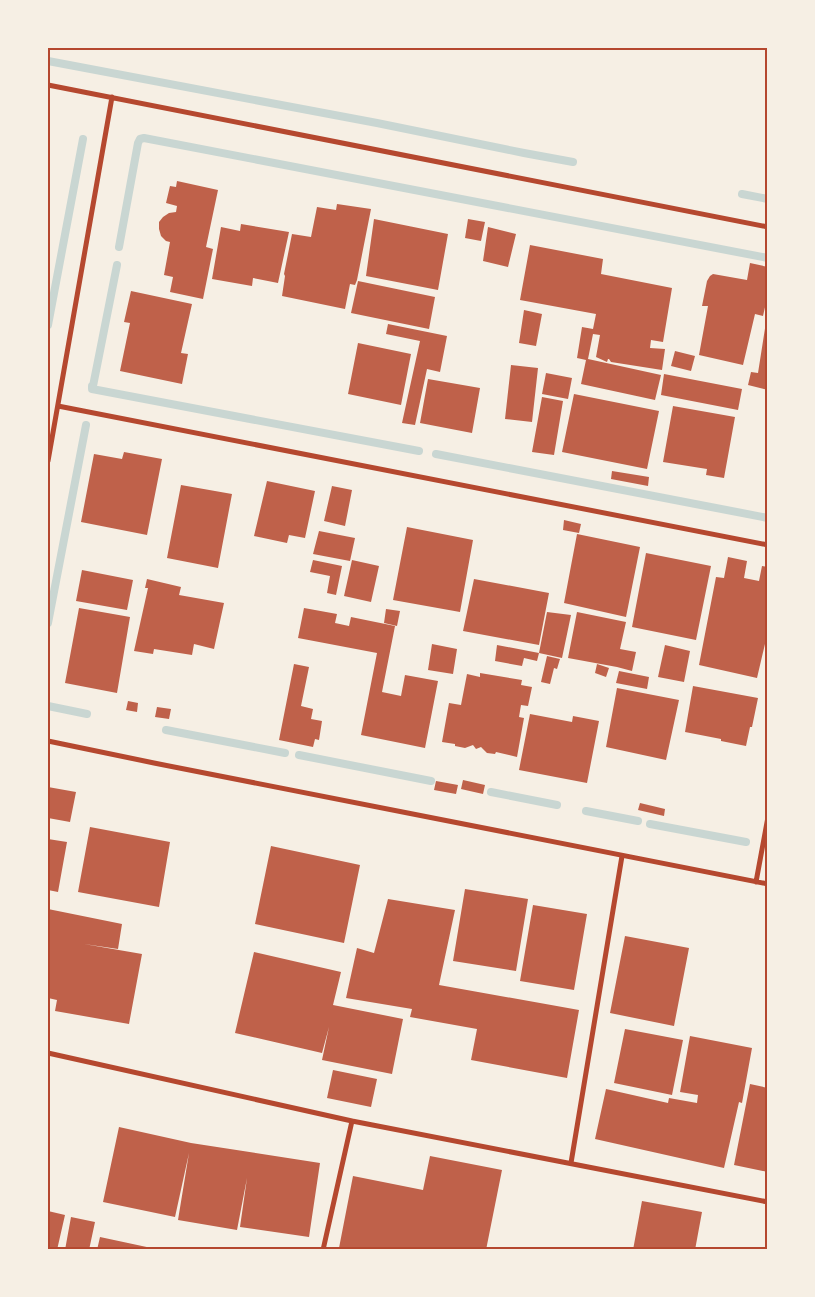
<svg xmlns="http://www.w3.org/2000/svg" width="815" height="1297" font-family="'PT Sans Narrow',sans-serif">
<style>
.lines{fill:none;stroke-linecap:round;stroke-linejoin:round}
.stream{stroke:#c9d6d2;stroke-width:8}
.building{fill:#bf614a}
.minor{stroke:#b5482f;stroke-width:5}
.neatline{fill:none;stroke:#b5482f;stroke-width:2}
</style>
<rect width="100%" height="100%" fill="#f6efe4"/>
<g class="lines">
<path class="stream" d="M 48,61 L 377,123 L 524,153 L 573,162
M 742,194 L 768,199
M 119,247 L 138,143 L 140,139 L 144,138 L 768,258
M 48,325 L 83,139
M 92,386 L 92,389 L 419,451
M 93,386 L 117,265
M 436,454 L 768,518
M 48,623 L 86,425
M 48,706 L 87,714
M 166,730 L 285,753
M 299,755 L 431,781
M 491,792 L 557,805
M 586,811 L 638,821
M 650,824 L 746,842"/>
</g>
<path class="building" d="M 177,181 L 218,190 L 206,247 L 213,249 L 203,299 L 170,292 L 173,277 L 164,275 L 170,242 L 166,241 L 161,236 L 159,229 L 159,222 L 163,217 L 169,213 L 176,212 L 177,206 L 166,203 L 170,186 L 176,187 Z
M 337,204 L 371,209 L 357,280 L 355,285 L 350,284 L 345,309 L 282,296 L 285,276 L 284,274 L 292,234 L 311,237 L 317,207 L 336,210 Z
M 374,219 L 448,234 L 438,290 L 366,276 Z
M 468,219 L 485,222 L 481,241 L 465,238 Z
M 241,224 L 289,232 L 278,283 L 253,278 L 252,286 L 212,279 L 221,227 L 240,231 Z
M 488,227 L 516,234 L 508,267 L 483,261 Z
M 530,245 L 603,259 L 601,274 L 672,288 L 663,342 L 651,340 L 650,348 L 665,349 L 662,370 L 611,362 L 609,359 L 608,359 L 607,362 L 596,357 L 600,335 L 593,334 L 588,359 L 661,375 L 655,400 L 581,384 L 586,360 L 577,358 L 582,327 L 593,329 L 596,314 L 520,300 Z
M 750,263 L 768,267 L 768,286 L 766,286 L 765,292 L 768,293 L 768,294 L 763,316 L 755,314 L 743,365 L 699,355 L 708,306 L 702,306 L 707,281 L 710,276 L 713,274 L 747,280 Z
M 358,281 L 435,297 L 429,329 L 351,313 Z
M 131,291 L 192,304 L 181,353 L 188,354 L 182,384 L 120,371 L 130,323 L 124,322 Z
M 524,310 L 542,314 L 536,346 L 519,343 Z
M 766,322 L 768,322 L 768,390 L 748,385 L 751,372 L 758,373 Z
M 388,324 L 447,336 L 440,372 L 427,369 L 415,425 L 402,423 L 420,341 L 386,334 Z
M 358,343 L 411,354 L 401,405 L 348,394 Z
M 675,351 L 695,356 L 691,371 L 671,366 Z
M 511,365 L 538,368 L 532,422 L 505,419 Z
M 546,373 L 572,378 L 568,399 L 542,394 Z
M 664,374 L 742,389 L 738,410 L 661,395 Z
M 428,379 L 480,388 L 472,433 L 420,423 Z
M 574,394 L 659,411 L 647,469 L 562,452 Z
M 542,397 L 563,401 L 554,455 L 532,452 Z
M 673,406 L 735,417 L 724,478 L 706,475 L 707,469 L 663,462 Z
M 124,452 L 162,459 L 147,535 L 81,522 L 94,454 L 122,459 Z
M 612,471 L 649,477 L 648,486 L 611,479 Z
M 267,481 L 315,491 L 305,538 L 289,535 L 287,543 L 254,536 Z
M 181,485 L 232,494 L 218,568 L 167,558 Z
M 332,486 L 352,490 L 345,526 L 324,521 Z
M 564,520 L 581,524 L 579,533 L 563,530 Z
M 407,527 L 473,540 L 460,612 L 393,600 Z
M 319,531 L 355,538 L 350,561 L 313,554 Z
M 577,534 L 640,547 L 626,617 L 564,603 Z
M 646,553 L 711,566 L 696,640 L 632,627 Z
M 728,557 L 747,561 L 744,578 L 759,581 L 762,566 L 768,567 L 768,631 L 757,678 L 699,665 L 716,577 L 724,578 Z
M 313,560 L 342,566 L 336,595 L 327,593 L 330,576 L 310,572 Z
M 352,560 L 379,566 L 371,602 L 344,596 Z
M 82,570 L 133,580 L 127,610 L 76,601 Z
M 147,579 L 181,587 L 179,595 L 224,603 L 214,649 L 194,644 L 192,655 L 154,649 L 153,654 L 134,651 L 148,588 L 145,588 Z
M 474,579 L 549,593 L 539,645 L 463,631 Z
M 79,608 L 130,617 L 117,693 L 65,683 Z
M 304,608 L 337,614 L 335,623 L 349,626 L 351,617 L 395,626 L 382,692 L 401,696 L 405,675 L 438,681 L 425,748 L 361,735 L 377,653 L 298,638 Z
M 386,609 L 400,611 L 397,626 L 384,623 Z
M 547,612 L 571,615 L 562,658 L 539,653 L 537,661 L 524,658 L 522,666 L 495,661 L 497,645 L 539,653 Z
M 577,612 L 626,622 L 620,649 L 636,652 L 632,671 L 617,667 L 568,658 Z
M 432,644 L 457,649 L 453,674 L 428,670 Z
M 665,645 L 690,651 L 684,682 L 658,677 Z
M 547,656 L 560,659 L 557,669 L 554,668 L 550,684 L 541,682 Z
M 294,664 L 309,667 L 301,706 L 313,709 L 311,719 L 322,721 L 319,740 L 315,739 L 313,747 L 279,740 Z
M 597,664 L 609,668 L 606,677 L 595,673 Z
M 619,671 L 649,677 L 647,689 L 616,683 Z
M 480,673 L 522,680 L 521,685 L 532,687 L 528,706 L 521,705 L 519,717 L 524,718 L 517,757 L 496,752 L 495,754 L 487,753 L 481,747 L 476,749 L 473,745 L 465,748 L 455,746 L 455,744 L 442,742 L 449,703 L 461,705 L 467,674 L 480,677 Z
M 693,686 L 758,698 L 752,727 L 750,727 L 746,746 L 721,741 L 721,739 L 685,732 Z
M 617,688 L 679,700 L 666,760 L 606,747 Z
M 128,701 L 138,703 L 137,712 L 126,710 Z
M 157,707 L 171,709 L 169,719 L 155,717 Z
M 530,714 L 572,722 L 573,716 L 599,721 L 587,783 L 519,770 Z
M 463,780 L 485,785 L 483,794 L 461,789 Z
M 436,781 L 458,785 L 456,794 L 434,790 Z
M 48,787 L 76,792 L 70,822 L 48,818 Z
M 640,803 L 665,809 L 664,816 L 638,810 Z
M 90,827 L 170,842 L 159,907 L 78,892 Z
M 48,839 L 67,842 L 58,892 L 48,890 Z
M 271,846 L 360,865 L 344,943 L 255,924 Z
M 465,889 L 528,899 L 516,971 L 453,961 Z
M 388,899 L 455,910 L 439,985 L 579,1010 L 567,1078 L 471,1060 L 477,1029 L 410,1017 L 412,1009 L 346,998 L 357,948 L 374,953 Z
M 533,905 L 587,914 L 574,990 L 520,981 Z
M 48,909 L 122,924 L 118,949 L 84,944 L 142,954 L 129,1024 L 55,1011 L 57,1000 L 48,998 Z
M 625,936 L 689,948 L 674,1026 L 610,1013 Z
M 254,952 L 341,972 L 333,1005 L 403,1019 L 392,1074 L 322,1060 L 329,1027 L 322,1053 L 235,1033 Z
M 625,1029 L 683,1040 L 672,1095 L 614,1083 Z
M 690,1036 L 752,1048 L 742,1103 L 739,1102 L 724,1168 L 595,1139 L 606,1089 L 668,1103 L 669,1098 L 697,1103 L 698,1095 L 680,1092 Z
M 333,1070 L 377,1079 L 371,1107 L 327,1098 Z
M 750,1084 L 768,1088 L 768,1172 L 734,1165 Z
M 119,1127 L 191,1143 L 320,1163 L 309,1237 L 240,1227 L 247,1178 L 237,1230 L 178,1220 L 189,1153 L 175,1217 L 103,1202 Z
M 430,1156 L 502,1170 L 486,1250 L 347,1250 L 339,1248 L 353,1176 L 423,1190 Z
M 642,1201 L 702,1212 L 695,1250 L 633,1250 Z
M 48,1211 L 65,1215 L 57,1250 L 48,1250 Z
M 71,1217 L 95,1222 L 89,1250 L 65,1250 Z
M 100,1237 L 156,1249 L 156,1250 L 97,1250 Z"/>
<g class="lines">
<path class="minor" d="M 48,85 L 768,227
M 58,406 L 768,545
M 48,461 L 112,97
M 48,741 L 154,763 L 768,884
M 756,882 L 768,817
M 48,1053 L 352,1121 L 768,1202
M 571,1163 L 622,856
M 323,1250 L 352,1121"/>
</g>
<rect width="815" height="1297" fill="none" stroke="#f6efe4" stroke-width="98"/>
<rect x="49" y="49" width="717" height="1199" class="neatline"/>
</svg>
